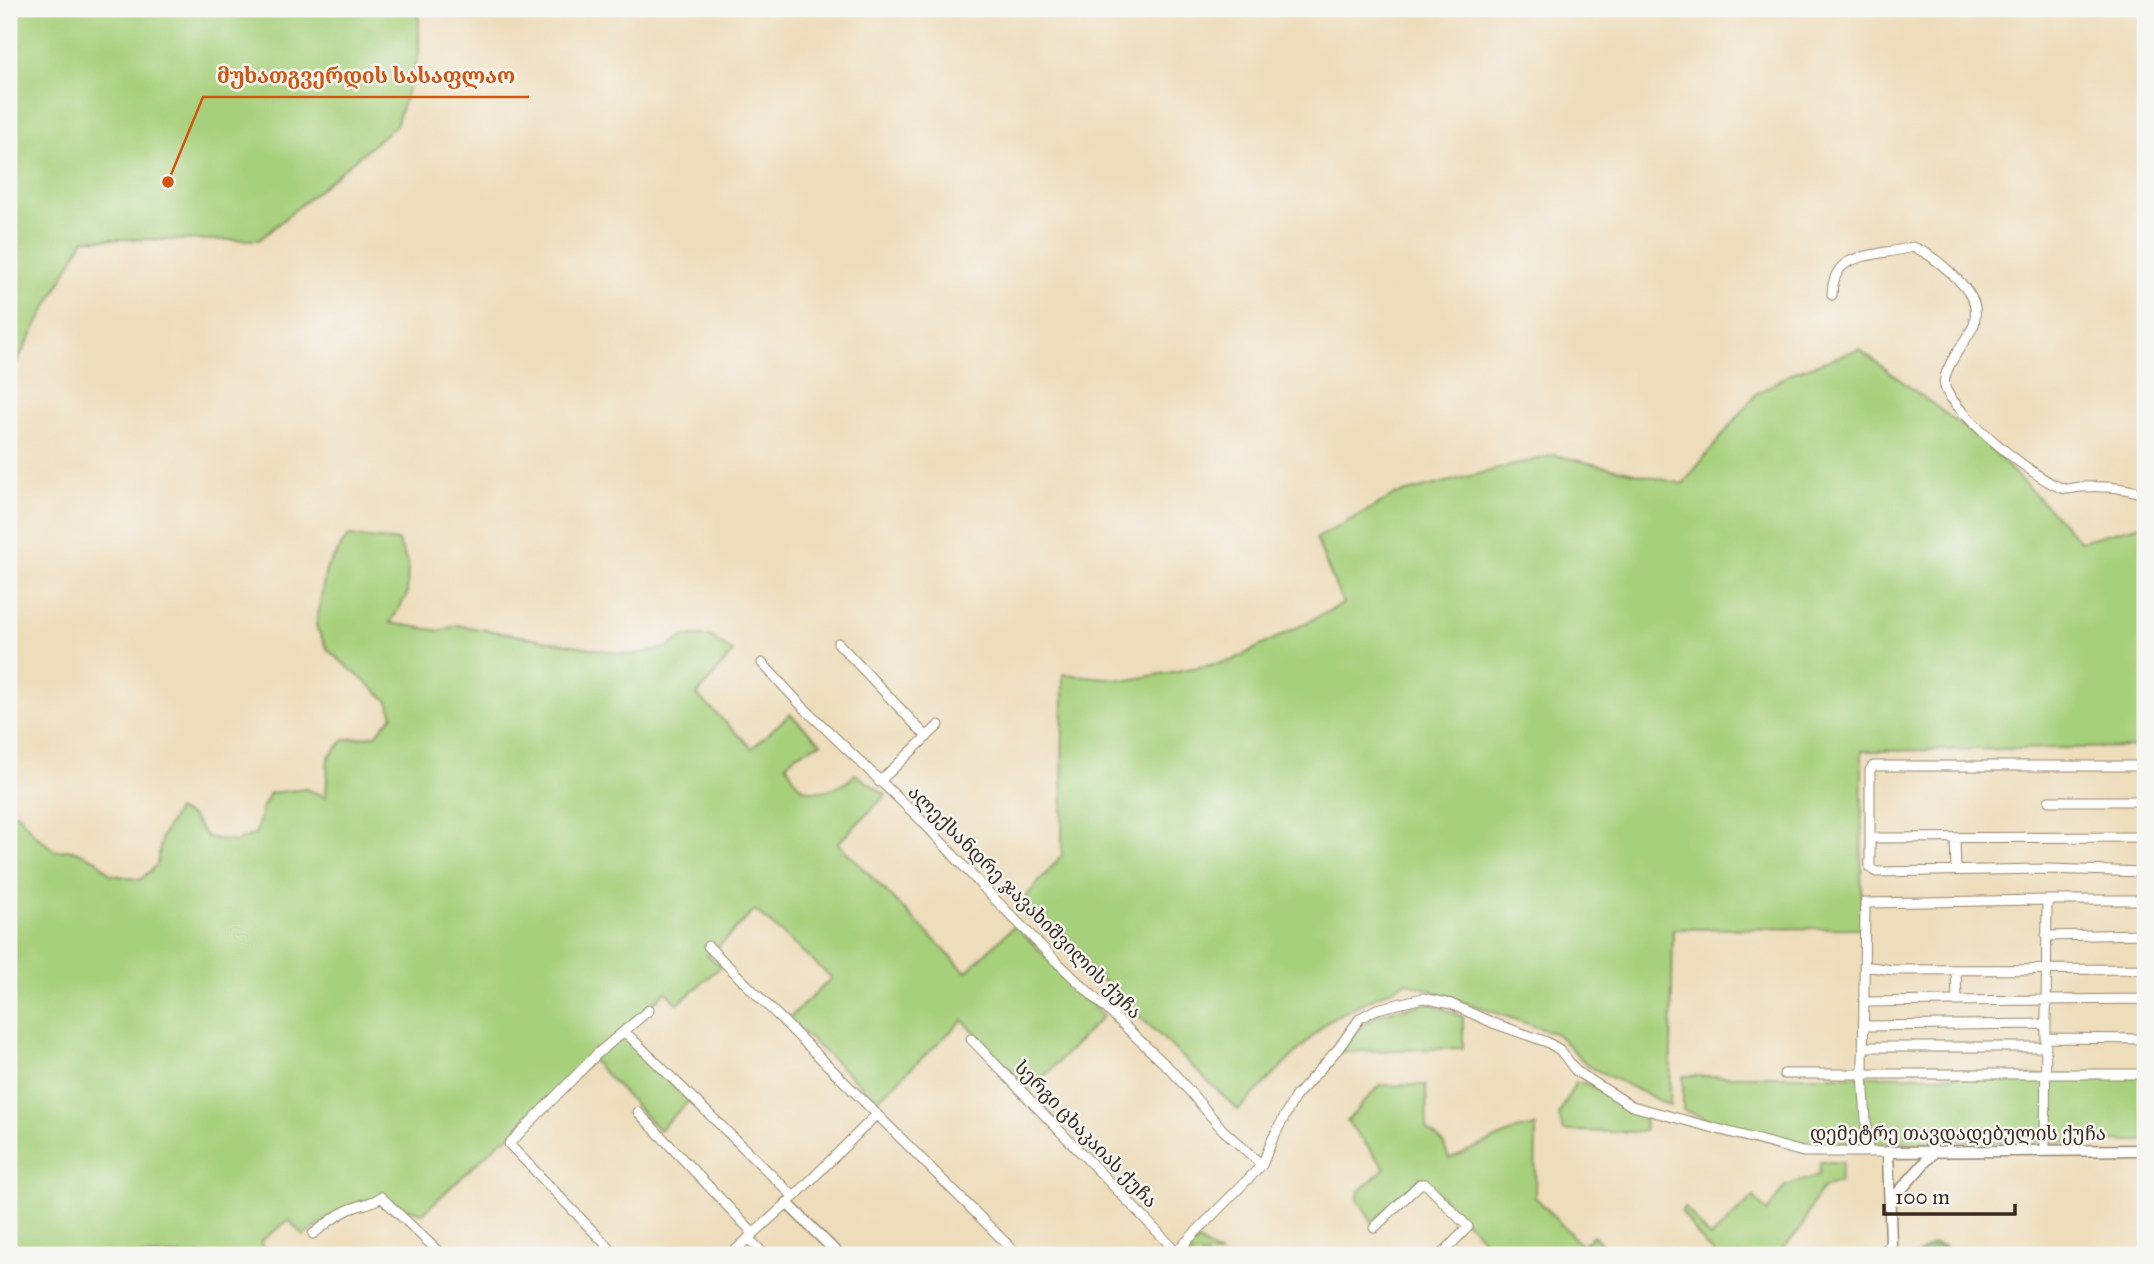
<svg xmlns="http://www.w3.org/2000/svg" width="2154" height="1264" font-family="'IM FELL Great Primer','Noto Serif Georgian',serif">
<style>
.green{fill:#a7d07b;stroke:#717d4c;stroke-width:2}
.forest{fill:#85b26b;stroke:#606e44;stroke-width:2}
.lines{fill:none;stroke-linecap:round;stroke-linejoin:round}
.minor-casing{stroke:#94846c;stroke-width:11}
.tertiary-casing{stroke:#94846c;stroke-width:13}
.minor{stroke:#fff;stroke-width:9}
.tertiary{stroke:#fff;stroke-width:10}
.labels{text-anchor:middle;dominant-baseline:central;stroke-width:5;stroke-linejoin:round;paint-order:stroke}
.street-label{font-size:19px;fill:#3b2a1e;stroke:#f6f6f2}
.leader{fill:none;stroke:#d7540e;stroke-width:2.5}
.callout-dot{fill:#d7540e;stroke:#f6f6f2;stroke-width:2.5}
.callout-label{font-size:21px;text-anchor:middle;font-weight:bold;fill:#d7540e;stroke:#f6f6f2;stroke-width:5;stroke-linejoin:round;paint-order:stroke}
</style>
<rect width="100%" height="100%" fill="#f6f6f2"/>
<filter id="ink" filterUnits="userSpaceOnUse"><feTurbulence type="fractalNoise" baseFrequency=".0143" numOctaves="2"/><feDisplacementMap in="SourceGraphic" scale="14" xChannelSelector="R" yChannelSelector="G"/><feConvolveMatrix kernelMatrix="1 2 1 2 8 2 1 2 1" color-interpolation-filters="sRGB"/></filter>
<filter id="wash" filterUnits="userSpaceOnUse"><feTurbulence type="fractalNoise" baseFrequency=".00686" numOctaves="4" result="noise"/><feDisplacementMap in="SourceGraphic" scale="28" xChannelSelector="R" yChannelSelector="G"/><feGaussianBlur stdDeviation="1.57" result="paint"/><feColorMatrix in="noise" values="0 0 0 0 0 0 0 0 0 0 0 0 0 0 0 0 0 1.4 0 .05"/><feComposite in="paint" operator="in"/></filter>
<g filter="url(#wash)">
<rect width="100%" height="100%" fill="#edb"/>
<path class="green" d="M 9,9 L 419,9 L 419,55 L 396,125 L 259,240 L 84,239 L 9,376 Z
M 1859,349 L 1987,445 L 2080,541 L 2145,524 L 2145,747 L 1862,751 L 1861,928 L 1673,929 L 1670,1106 L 1588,1066 L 1557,1034 L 1407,982 L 1330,1019 L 1238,1110 L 1086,965 L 1019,905 L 1062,855 L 1063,674 L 1129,680 L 1231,661 L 1343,604 L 1316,539 L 1395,495 L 1554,455 L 1683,484 L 1756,394 L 1792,373 Z
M 348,536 L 398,541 L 408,564 L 407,595 L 390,623 L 441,631 L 457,625 L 631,655 L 667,648 L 685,636 L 710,636 L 733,652 L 697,695 L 752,748 L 790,714 L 821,743 L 795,755 L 786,764 C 790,771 794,779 798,784 C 812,799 845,788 855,774 L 886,795 L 838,843 L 966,972 L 1015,925 L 1103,1016 L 1031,1090 L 963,1020 L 877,1100 L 788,1019 L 832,978 L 755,910 L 716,949 L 707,955 L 721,966 L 678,1004 L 666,991 L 621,1034 L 689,1101 L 659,1130 L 592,1060 L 511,1135 L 502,1140 L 423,1213 L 367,1199 L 345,1209 L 303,1236 L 289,1220 L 260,1242 L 269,1255 L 9,1255 L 9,810 L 19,815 L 35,835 L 55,851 L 73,850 L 97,860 L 110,874 L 140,880 L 157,865 L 162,836 L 177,810 L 192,817 L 207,837 L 236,842 L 256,833 L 262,809 L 270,793 L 306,789 L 326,797 L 328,758 L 344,740 L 376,735 L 393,715 L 388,701 L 328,650 L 316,626 L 326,569 Z
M 1430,1003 L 1463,1017 L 1463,1048 L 1339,1052 C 1370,1011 1381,1012 1430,1003 Z
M 1683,1076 L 2145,1076 L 2145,1141 L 1795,1144 L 1732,1128 L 1683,1110 Z
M 1575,1083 L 1586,1083 L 1637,1110 L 1644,1116 L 1645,1130 L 1640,1132 L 1563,1131 L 1559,1115 Z
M 1380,1085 L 1426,1085 L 1427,1130 L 1443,1142 L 1449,1159 L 1519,1129 L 1536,1127 L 1535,1197 L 1582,1246 L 1593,1235 L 1612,1255 L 1529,1255 L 1519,1244 L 1510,1255 L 1500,1255 L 1421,1177 L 1372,1222 L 1358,1199 L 1359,1191 L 1385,1168 L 1347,1121 Z
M 1820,1162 L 1843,1162 L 1839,1183 C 1815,1184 1812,1209 1802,1226 C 1796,1237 1784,1246 1776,1255 L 1716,1255 L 1705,1245 L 1681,1211 L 1685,1207 L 1710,1238 L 1754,1197 L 1767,1212 L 1785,1186 L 1819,1175 Z
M 1198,1241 L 1220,1255 L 1183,1255 Z"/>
<path class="forest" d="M 1933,1244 L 1945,1247 L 1941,1255 L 1917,1255 Z"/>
</g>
<g filter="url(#ink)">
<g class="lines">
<g class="minor-casing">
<path id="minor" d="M 1832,295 C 1833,258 1857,258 1886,252 C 1895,251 1904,249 1913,247 C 1933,254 1967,284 1974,303 C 1977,311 1975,318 1974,325 C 1967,340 1940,371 1945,387 C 1952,411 2042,486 2066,489 C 2071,489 2077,487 2082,487 C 2102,486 2127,487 2145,495
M 838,643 L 927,737
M 762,663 L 801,705 L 923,822 L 980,884 L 1055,960 L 1172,1071 L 1223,1130 L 1262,1165
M 2145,766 L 1873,766 L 1870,770 L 1870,868 L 1876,872 L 2047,869 L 2145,872
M 879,782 L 939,725
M 2049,801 L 2145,801
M 1870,838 L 2145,837
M 1955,838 L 1956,870
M 2145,920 L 2145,1002
M 2046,936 L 2145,934
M 708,946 L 1018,1255
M 1864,966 L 1893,970 L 2145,969
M 1956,970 L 1957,1001
M 1864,1002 L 2145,999
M 1864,1026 L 2046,1024
M 625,1032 L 794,1197
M 2046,1038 L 2145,1039
M 971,1039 L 1177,1252
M 1864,1047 L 2046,1047
M 1784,1074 L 2145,1074
M 638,1112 L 753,1233
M 2045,1150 L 2047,900 L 2145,900
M 1868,1152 L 1863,1074 L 1865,903 L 2047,900
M 1374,1228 L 1420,1184 L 1426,1184 L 1468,1227 L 1441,1255
M 313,1234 C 325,1225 338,1213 353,1208 C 364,1204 371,1204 381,1197 L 442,1255
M 748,1238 L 765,1255
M 616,1255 L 509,1144 L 597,1054 L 649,1010
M 730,1255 L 794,1197 L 877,1114
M 1173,1255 L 1262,1165 L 1273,1138 L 1295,1097 L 1338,1049 L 1360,1018 L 1377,1009 L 1423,998 L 1451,1004 L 1493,1023 L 1547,1042 L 1560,1050 L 1576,1071 L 1632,1106 L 1803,1152 L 1888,1152"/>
</g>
<g class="tertiary-casing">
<path id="tertiary" d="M 1890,1202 L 1935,1151
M 787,1203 L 839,1255
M 1883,1255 L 1891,1244 L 1888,1152 L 2145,1150"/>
</g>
<use href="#minor" class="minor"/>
<use href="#tertiary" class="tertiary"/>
</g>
</g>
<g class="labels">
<g class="street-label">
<text transform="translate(1025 902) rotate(45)">ალექსანდრე ჯავახიშვილის ქუჩა</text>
<text x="1958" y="1133">დემეტრე თავდადებულის ქუჩა</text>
<text transform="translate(1086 1134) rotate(46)">სერგი ცხაკაიას ქუჩა</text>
</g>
</g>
<path class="leader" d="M168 182L203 97H529"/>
<circle class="callout-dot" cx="168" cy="182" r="7"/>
<g class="callout-label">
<text x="366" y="83">მუხათგვერდის სასაფლაო</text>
</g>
<rect width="2154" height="1264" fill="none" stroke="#f6f6f2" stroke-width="35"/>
<path d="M1884 1204v10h131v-10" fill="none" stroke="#3b2a1e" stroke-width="3.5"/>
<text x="1895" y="1204" font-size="21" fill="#3b2a1e" stroke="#f6f6f2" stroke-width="5" paint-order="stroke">100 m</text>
</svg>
